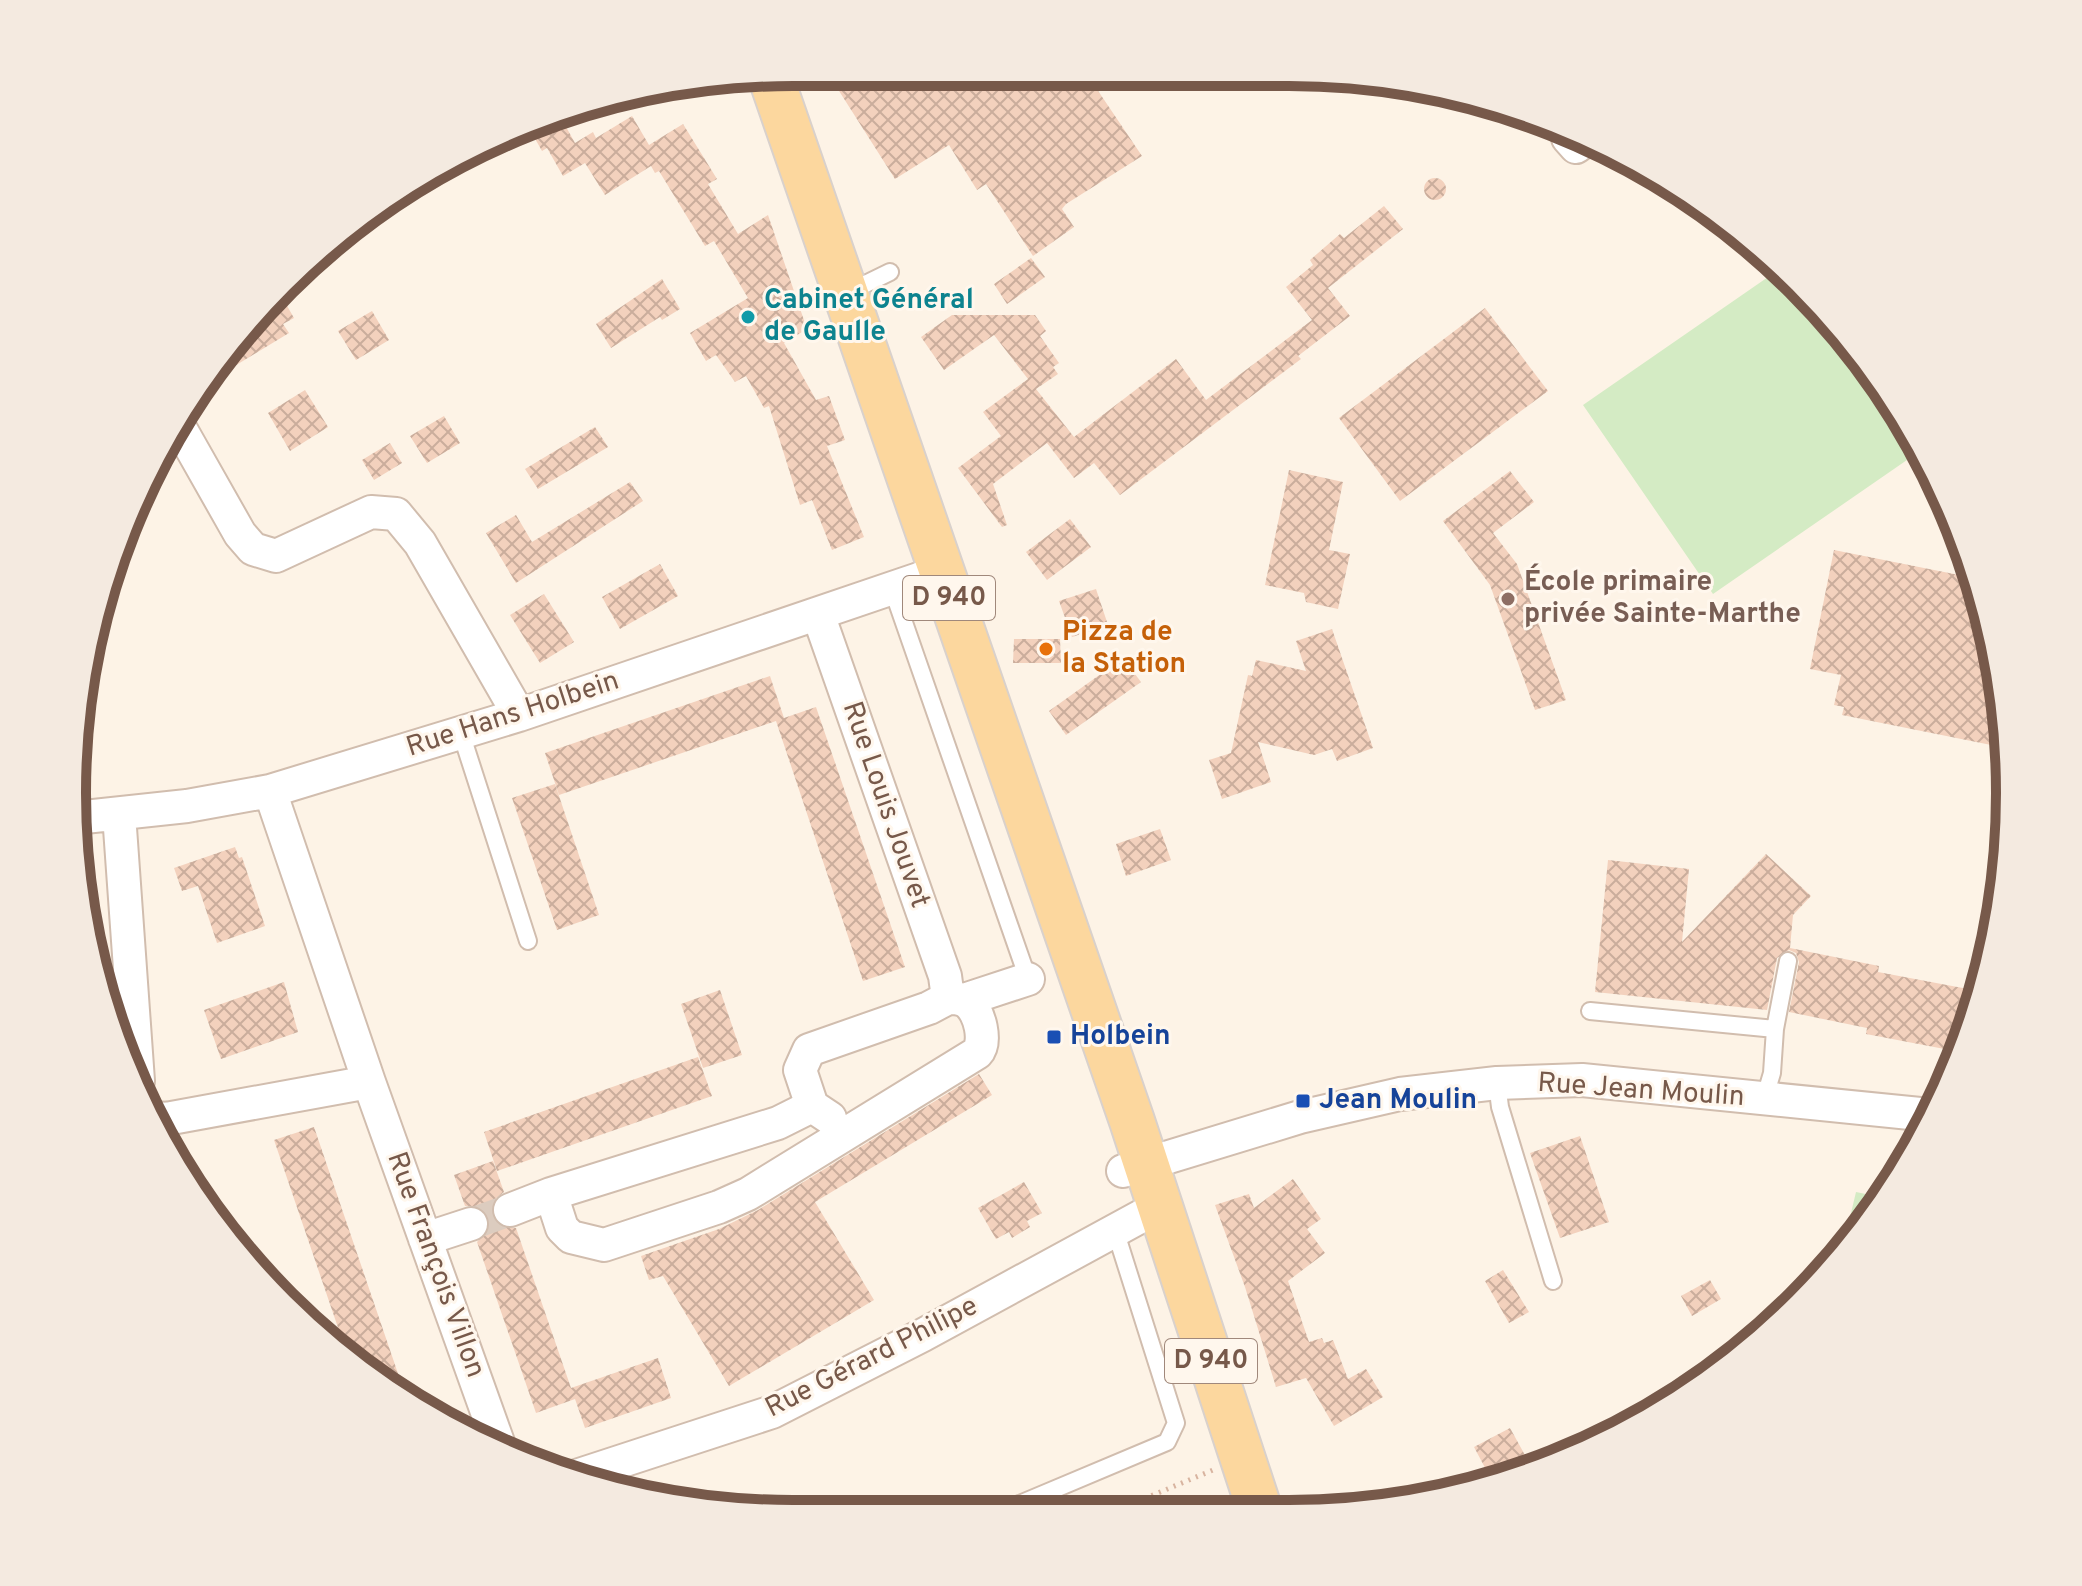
<svg xmlns="http://www.w3.org/2000/svg" width="2082" height="1586" font-family="Overpass,sans-serif">
<style>
.pitch{fill:#d4ebc4}
.building{fill:url(#building-cross-hatch)}
.lines{fill:none;stroke-linecap:round;stroke-linejoin:round}
.minor-tunnel{stroke:#dcccbf;stroke-width:32;stroke-dasharray:32 16;stroke-linecap:butt}
.service-casing{stroke:#d1bdae;stroke-width:20}
.minor-casing{stroke:#d1bdae;stroke-width:36}
.primary-casing{stroke:#d9d1cc;stroke-width:48}
.path{stroke:#d8b4a0;stroke-width:5;stroke-dasharray:2 6;stroke-linecap:butt}
.service{stroke:#fff;stroke-width:16}
.minor{stroke:#fff;stroke-width:32}
.primary{stroke:#fcd79e;stroke-width:44}
.culture-dot{fill:#0f9aa8;stroke:#fff7ed;stroke-width:3}
.education-dot{fill:#8d6e63;stroke:#fff7ed;stroke-width:3}
.food-dot{fill:#e8710a;stroke:#fff7ed;stroke-width:3}
.transit-dot{fill:#1a4fb4;stroke:#fff7ed;stroke-width:3}
.labels{text-anchor:middle;dominant-baseline:central;stroke-width:6;stroke-linejoin:round;paint-order:stroke}
.shield{fill:#fff7ed;stroke:#a0887b;stroke-width:2}
.shield-label{font-size:26px;font-weight:bold;fill:#77594a}
.culture-label{font-size:28px;font-weight:bold;fill:#0d838f;stroke:#fff7ed;text-anchor:start}
.education-label{font-size:28px;font-weight:bold;fill:#785e54;stroke:#fff7ed;text-anchor:start}
.food-label{font-size:28px;font-weight:bold;fill:#c56008;stroke:#fff7ed;text-anchor:start}
.street-label{font-size:28px;fill:#77594a;stroke:#fff7ed}
.transit-label{font-size:28px;font-weight:bold;fill:#164399;stroke:#fff7ed;text-anchor:start}
.rim{fill:none;stroke:#77594a;stroke-width:10}
</style>
<defs>
<pattern id="building-cross-hatch" width="8" height="8" patternUnits="userSpaceOnUse" patternTransform="scale(2)"><rect width="8" height="8" fill="#f3d1bd"/><path d="M0 0l8 8M0 8l8-8" fill="none" stroke="#caad9c"/></pattern>
</defs>
<rect width="100%" height="100%" fill="#fdf3e6"/>
<path class="pitch" d="M 1781,268 L 1799,283 L 1888,392 L 1920,451 L 1713,594 L 1583,405 Z
M 1856,1192 L 1885,1198 L 1842,1251 Z"/>
<path class="building" d="M 827,72 L 1086,73 L 1142,156 L 1066,204 L 1062,209 L 1074,227 L 1033,256 L 986,184 L 977,190 L 949,145 L 895,179 Z
M 560,116 L 575,143 L 593,132 L 596,138 L 632,116 L 649,145 L 683,124 L 717,179 L 708,184 L 738,234 L 768,215 L 807,329 L 784,343 L 816,400 L 829,396 L 845,440 L 827,446 L 864,537 L 832,550 L 812,500 L 800,505 L 769,406 L 764,408 L 746,376 L 735,382 L 716,355 L 706,361 L 690,333 L 748,298 L 714,241 L 705,246 L 659,171 L 655,173 L 651,166 L 605,195 L 585,163 L 563,176 L 547,148 L 542,151 L 529,128 Z
M1424 189a11 11 0 1 1 22 0a11 11 0 1 1-22 0Z
M 1384,206 L 1403,229 L 1328,288 L 1350,316 L 1298,356 L 1301,359 L 1120,495 L 1094,463 L 1074,478 L 1047,443 L 993,484 L 1007,525 L 1002,527 L 958,468 L 1001,436 L 983,412 L 1028,379 L 994,335 L 944,370 L 921,337 L 952,315 L 1035,315 L 1046,331 L 1040,336 L 1059,363 L 1053,367 L 1058,374 L 1036,389 L 1074,437 L 1176,359 L 1206,400 L 1312,320 L 1286,287 L 1313,265 L 1310,260 L 1340,234 L 1344,238 Z
M 1031,258 L 1045,277 L 1007,304 L 994,284 Z
M 662,279 L 680,309 L 662,320 L 660,317 L 611,348 L 596,324 Z
M 282,297 L 294,318 L 283,324 L 289,333 L 215,378 L 266,306 Z
M 1485,308 L 1548,391 L 1400,501 L 1339,418 Z
M 372,311 L 389,340 L 356,360 L 338,331 Z
M 305,390 L 328,427 L 290,451 L 268,413 Z
M 444,416 L 460,443 L 427,463 L 410,436 Z
M 595,427 L 608,447 L 538,489 L 525,469 Z
M 390,443 L 402,463 L 374,480 L 362,460 Z
M 1289,470 L 1343,482 L 1329,550 L 1350,554 L 1338,609 L 1306,602 L 1304,593 L 1265,585 Z
M 1510,471 L 1534,502 L 1493,533 L 1517,564 L 1566,700 L 1535,710 L 1490,585 L 1443,521 Z
M 630,482 L 643,501 L 516,583 L 486,533 L 516,515 L 532,542 Z
M 1070,519 L 1091,547 L 1047,580 L 1026,552 Z
M 1834,550 L 1974,578 L 1996,652 L 2006,748 L 1842,715 L 1844,707 L 1834,705 L 1841,675 L 1810,669 Z
M 660,564 L 678,596 L 620,629 L 602,597 Z
M 1096,589 L 1108,625 L 1072,637 L 1059,601 Z
M 544,594 L 574,642 L 540,663 L 510,615 Z
M 1332,629 L 1373,748 L 1337,761 L 1332,749 L 1314,755 L 1258,742 L 1271,782 L 1222,799 L 1209,760 L 1231,753 L 1248,675 L 1252,676 L 1256,660 L 1306,671 L 1296,641 Z
M 1014,639 L 1060,639 L 1061,663 L 1013,663 Z
M 1123,658 L 1141,682 L 1066,735 L 1049,711 Z
M 770,676 L 784,718 L 816,707 L 905,967 L 863,981 L 776,721 L 559,795 L 545,753 Z
M 555,784 L 599,915 L 557,930 L 512,798 Z
M 1160,829 L 1171,860 L 1126,876 L 1116,844 Z
M 235,847 L 239,858 L 242,857 L 265,926 L 217,943 L 198,886 L 182,891 L 174,868 Z
M 1766,854 L 1811,896 L 1793,915 L 1790,948 L 1879,966 L 1878,972 L 1968,989 L 1955,1051 L 1866,1034 L 1867,1028 L 1789,1012 L 1799,962 L 1796,953 L 1789,950 L 1777,958 L 1767,1010 L 1595,992 L 1608,860 L 1689,869 L 1682,942 Z
M 284,982 L 298,1032 L 221,1059 L 204,1010 Z
M 720,990 L 742,1055 L 703,1068 L 681,1004 Z
M 698,1057 L 712,1096 L 497,1171 L 484,1132 Z
M 979,1074 L 992,1095 L 815,1202 L 874,1300 L 729,1386 L 663,1276 L 649,1280 L 641,1256 L 719,1229 L 758,1210 Z
M 314,1127 L 406,1397 L 346,1351 L 274,1140 Z
M 1580,1136 L 1609,1222 L 1560,1238 L 1530,1153 Z
M 493,1161 L 504,1192 L 495,1199 L 492,1216 L 499,1225 L 516,1228 L 571,1388 L 658,1358 L 671,1398 L 585,1428 L 575,1399 L 536,1413 L 477,1242 L 489,1229 L 489,1217 L 476,1206 L 465,1206 L 454,1175 Z
M 1293,1179 L 1321,1219 L 1307,1229 L 1325,1253 L 1288,1281 L 1309,1342 L 1322,1338 L 1324,1343 L 1333,1340 L 1348,1379 L 1366,1369 L 1383,1397 L 1334,1426 L 1306,1378 L 1276,1387 L 1245,1287 L 1215,1205 L 1249,1194 L 1254,1208 Z
M 1024,1182 L 1042,1213 L 1027,1221 L 1030,1227 L 1012,1238 L 1009,1232 L 996,1239 L 978,1208 Z
M 1503,1270 L 1529,1312 L 1509,1323 L 1485,1281 Z
M 1710,1280 L 1721,1299 L 1692,1316 L 1681,1296 Z
M 1510,1428 L 1532,1468 L 1491,1479 L 1474,1447 Z"/>
<g class="lines">
<path class="minor-tunnel" d="M 471,1224 L 510,1210"/>
<g class="service-casing">
<path id="service" d="M 847,293 L 890,272
M 892,588 L 1028,979
M 461,733 L 528,941
M 1590,1011 L 1775,1029 L 1772,1073 L 1764,1100
M 1775,1029 L 1788,961
M 1497,1083 L 1500,1107 L 1553,1281
M 1010,1508 L 1167,1442 L 1176,1423 L 1115,1230"/>
</g>
<g class="minor-casing">
<path id="minor" d="M 1568,138 L 1576,147 L 1580,144
M 180,428 L 240,534 L 253,549 L 276,556 L 371,512 L 396,514 L 420,543 L 519,715
M 818,614 L 945,976 L 948,998 L 929,1008 L 809,1050 L 800,1070 L 812,1106 L 830,1118
M 270,791 L 369,1082 L 500,1448
M 119,814 L 138,1081
M 75,818 L 187,806 L 270,791 L 519,715 L 919,579 L 939,569
M 964,1000 L 1028,979
M 812,1106 L 778,1123 L 551,1194 L 562,1228 L 571,1237 L 604,1245 L 719,1207 L 748,1194 L 977,1053 C 987,1042 980,1012 968,1003 C 962,998 955,998 948,998
M 156,1118 L 166,1119 L 369,1082
M 1123,1171 L 1300,1117 L 1400,1094 L 1497,1083 L 1582,1080 L 1930,1115
M 510,1210 L 551,1194
M 425,1239 L 471,1224
M 570,1478 L 772,1412 L 923,1335 L 1160,1206"/>
</g>
<g class="primary-casing">
<path id="primary" d="M 770,75 L 1132,1121 L 1259,1508"/>
</g>
<path class="path" d="M 1122,1508 L 1213,1470"/>
<use href="#service" class="service"/>
<use href="#minor" class="minor"/>
<use href="#primary" class="primary"/>
</g>
<circle class="culture-dot" cx="748" cy="317" r="8"/>
<circle class="education-dot" cx="1508" cy="599" r="8"/>
<circle class="food-dot" cx="1046" cy="649" r="8"/>
<g class="transit-dot">
<rect x="1046" y="1029" width="16" height="16" rx="4"/>
<rect x="1295" y="1093" width="16" height="16" rx="4"/>
</g>
<g class="labels">
<g class="shield">
<rect x="903" y="576" width="92" height="44" rx="6"/>
<rect x="1165" y="1339" width="92" height="44" rx="6"/>
</g>
<g class="shield-label">
<text x="949" y="598">D 940</text>
<text x="1211" y="1361">D 940</text>
</g>
<g class="culture-label">
<text x="764" y="301">Cabinet Général<tspan x="764" dy="32">de Gaulle</tspan></text>
</g>
<g class="education-label">
<text x="1524" y="583">École primaire<tspan x="1524" dy="32">privée Sainte-Marthe</tspan></text>
</g>
<g class="food-label">
<text x="1062" y="633">Pizza de<tspan x="1062" dy="32">la Station</tspan></text>
</g>
<g class="street-label">
<text transform="translate(513 715) rotate(-18)">Rue Hans Holbein</text>
<text transform="translate(885 805) rotate(71)">Rue Louis Jouvet</text>
<text transform="translate(1641 1091) rotate(4)">Rue Jean Moulin</text>
<text transform="translate(435 1265) rotate(70)">Rue François Villon</text>
<text transform="translate(872 1358) rotate(-27)">Rue Gérard Philipe</text>
</g>
<g class="transit-label">
<text x="1070" y="1037">Holbein</text>
<text x="1319" y="1101">Jean Moulin</text>
</g>
</g>
<path d="M0 0H2082V1586H0ZM793 86H1289A707 707 0 0 1 1996 793V793A707 707 0 0 1 1289 1500H793A707 707 0 0 1 86 793V793A707 707 0 0 1 793 86Z" fill="#f4eae0" fill-rule="evenodd"/>
<path class="rim" d="M793 86H1289A707 707 0 0 1 1996 793V793A707 707 0 0 1 1289 1500H793A707 707 0 0 1 86 793V793A707 707 0 0 1 793 86Z"/>
</svg>
